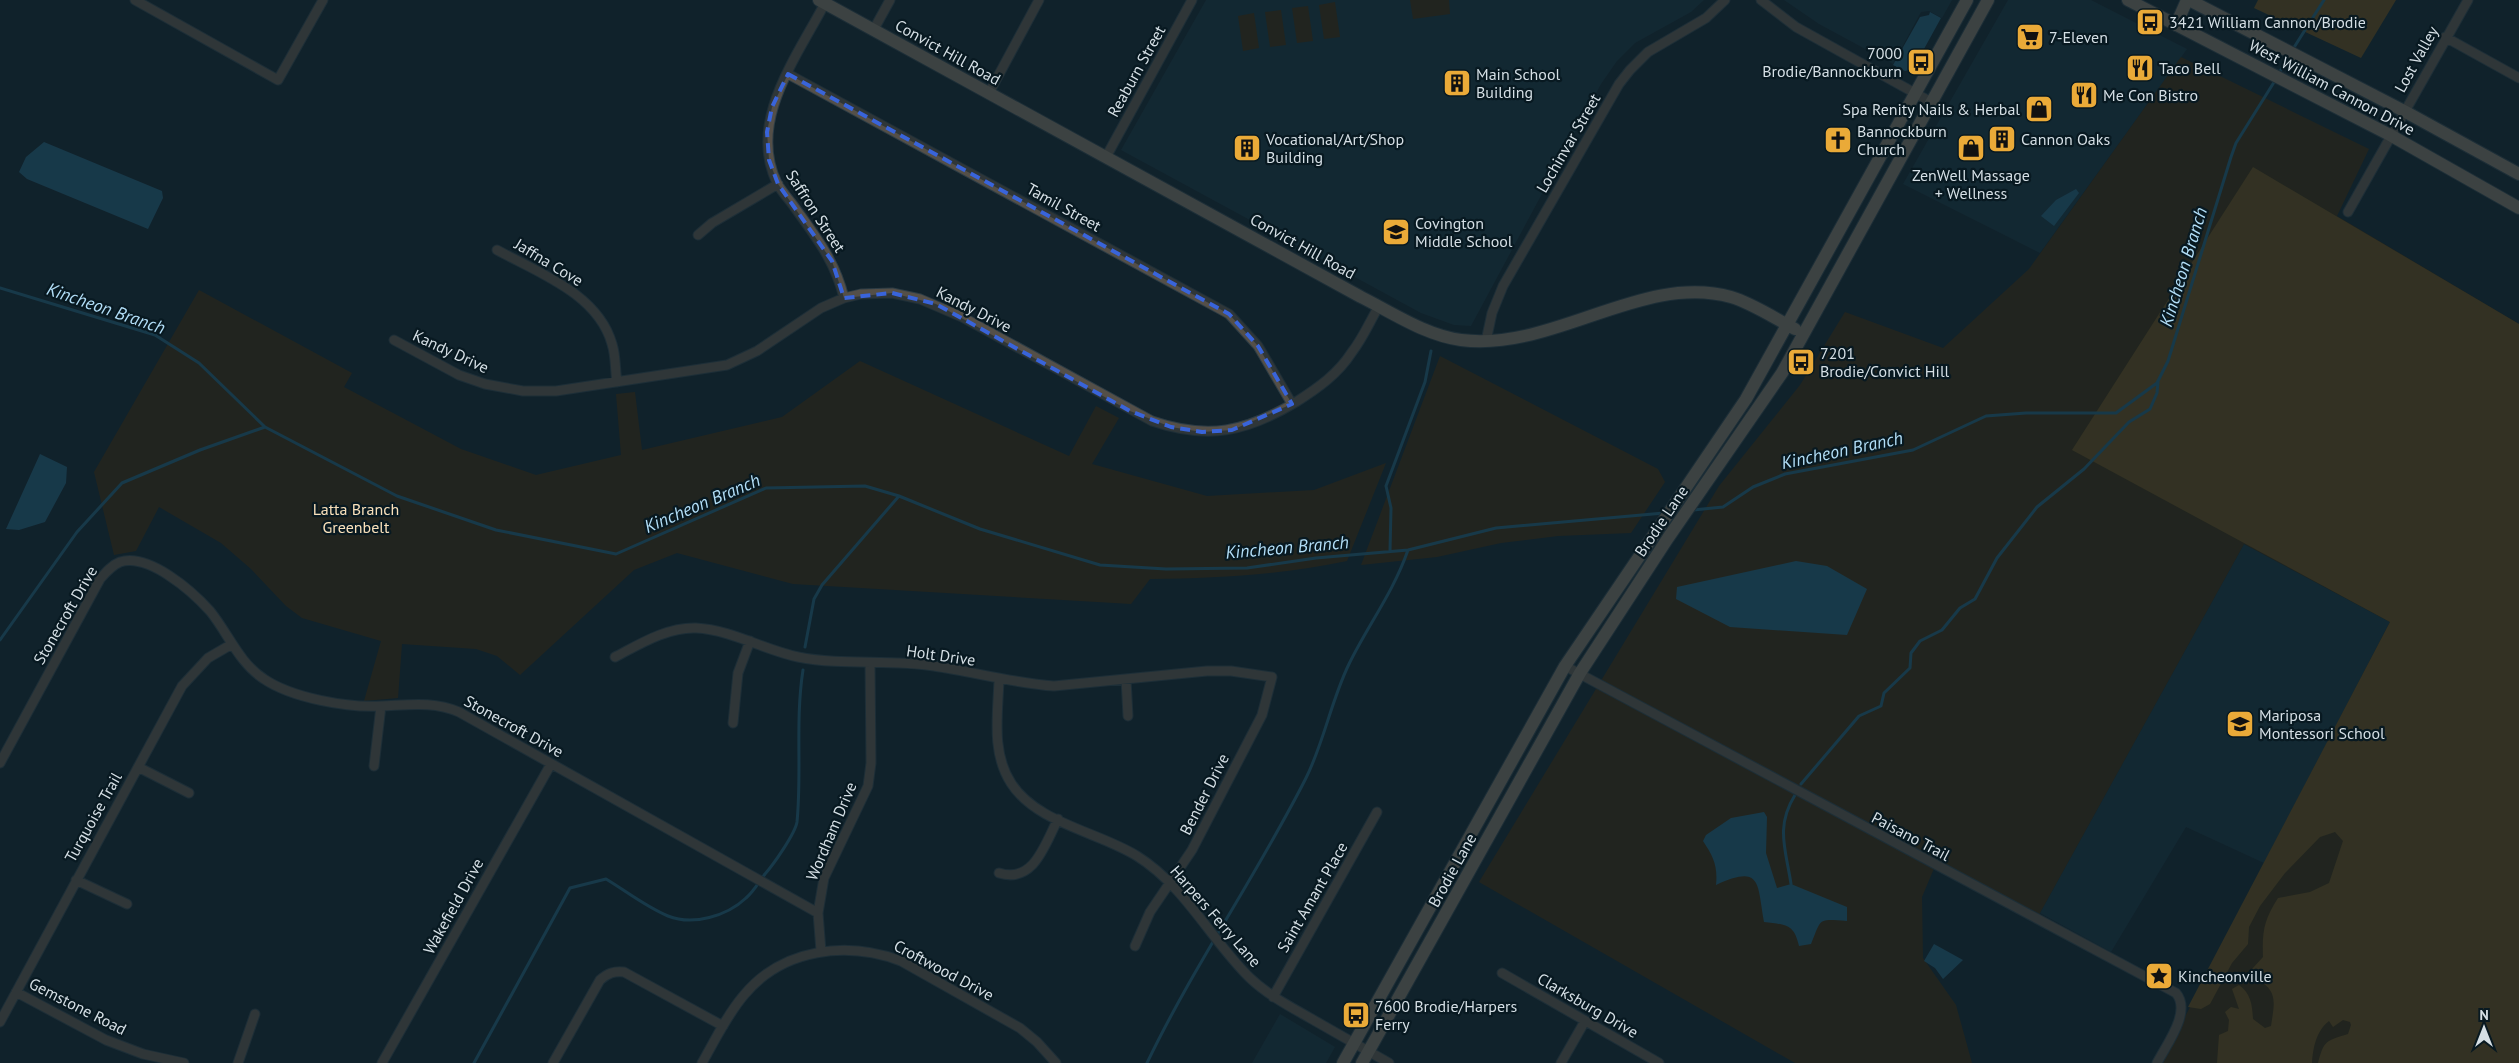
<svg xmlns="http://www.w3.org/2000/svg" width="2519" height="1063" font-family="'PT Sans',sans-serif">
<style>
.built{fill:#162f3a}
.green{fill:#362710}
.forest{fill:#5d4419}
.water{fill:#21546d}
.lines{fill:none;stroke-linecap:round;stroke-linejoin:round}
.stream{stroke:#21546d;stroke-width:3}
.street-casing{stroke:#2c3c45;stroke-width:11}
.secondary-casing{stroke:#2c3c45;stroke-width:14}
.street{stroke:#544f48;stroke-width:9}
.secondary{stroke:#71695e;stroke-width:12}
.marked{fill:none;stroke:#3964da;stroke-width:4;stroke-dasharray:10 6;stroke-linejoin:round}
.labels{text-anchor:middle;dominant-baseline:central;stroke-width:4.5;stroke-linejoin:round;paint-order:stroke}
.poi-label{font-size:16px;fill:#d5dfe5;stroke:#081921;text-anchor:start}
.street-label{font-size:16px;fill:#d5dfe5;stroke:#081921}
.park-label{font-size:16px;fill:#f9e0ba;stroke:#081921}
.water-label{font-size:18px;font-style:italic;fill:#b2def7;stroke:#081921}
</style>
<rect width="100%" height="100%" fill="#11222b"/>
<path class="built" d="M 1206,0 L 1704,0 L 1691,12 L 1635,43 L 1617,61 L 1601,84 L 1471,326 L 1454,325 L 1421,313 L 1121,150 Z
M 1784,0 L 1952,0 L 1942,18 L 1929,11 L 1921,12 L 1893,64 L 1819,24 Z
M 2008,0 L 2091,0 L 2187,49 L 2040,253 L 1903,184 Z
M 2244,544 L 2390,622 L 2264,863 L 2186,827 L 2111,952 L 2040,913 Z
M 1280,1014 L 1335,1047 L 1326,1063 L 1252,1063 Z"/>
<path class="green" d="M 1410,0 L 1449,0 L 1450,14 L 1413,19 Z
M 1335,2 L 1340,37 L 1324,39 L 1319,5 Z
M 1308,6 L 1313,41 L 1297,43 L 1292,8 Z
M 1281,10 L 1286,45 L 1270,47 L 1265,12 Z
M 1254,13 L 1259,48 L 1243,51 L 1238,16 Z
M 2181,57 L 2369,149 L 2337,216 L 2519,324 L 2519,1063 L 2161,1063 L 2390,622 L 2244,544 L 2040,913 L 2038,921 L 1935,866 L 1922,897 L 1923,958 L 1956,1005 L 1972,1063 L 1795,1063 L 1479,882 L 1719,486 L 1800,385 L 1845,312 L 1943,348 L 2029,269 Z
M 199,290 L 352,373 L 344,387 L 461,449 L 536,475 L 621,455 L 616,394 L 635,392 L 642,450 L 782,417 L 860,361 L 1069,456 L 1096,406 L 1119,418 L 1092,464 L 1207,496 L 1314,490 L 1386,463 L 1347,561 C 1281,575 1217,578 1150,579 L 1131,604 L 793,584 L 677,553 L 634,570 L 520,675 L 497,656 L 476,649 L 402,644 L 398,698 L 364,701 L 381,641 L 302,618 L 286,606 L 251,569 L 221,543 L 159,507 L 136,551 L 114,555 L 94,472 Z
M 1440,356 L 1658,469 L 1665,482 L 1631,533 L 1558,536 L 1501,543 L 1437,557 L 1361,565 Z"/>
<path class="forest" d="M 2258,0 L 2396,0 L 2361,58 L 2254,8 Z
M 2253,167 L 2519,324 L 2519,1063 L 2318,1063 C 2324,1040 2326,1041 2348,1034 L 2351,1025 L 2350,1022 L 2343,1020 L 2333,1027 L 2329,1021 C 2316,1031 2313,1048 2312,1063 L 2217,1063 L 2219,1035 L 2228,1031 L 2229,1020 L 2225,1012 L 2231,1007 L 2239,1009 L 2232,989 L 2239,985 C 2251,994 2252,1004 2253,1019 L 2265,1028 L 2271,1026 C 2274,1005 2279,990 2257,980 L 2252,969 L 2263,957 C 2262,931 2264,920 2278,898 L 2310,892 L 2329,883 L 2343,841 L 2335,832 L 2320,837 L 2285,873 L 2260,906 L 2249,927 L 2248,944 L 2232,963 L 2210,1004 L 2201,1009 L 2188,1007 L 2390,622 L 2072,450 Z"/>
<path class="water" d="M 1930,12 L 1941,18 L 1913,69 L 1905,71 L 1893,65 L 1920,17 L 1929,15 Z
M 44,142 L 162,191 L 163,198 L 148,229 L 27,179 L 19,172 L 26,157 Z
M 2076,189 L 2079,193 L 2054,226 L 2041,216 L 2056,200 Z
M 40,454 L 67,467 L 66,483 L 45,522 L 19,530 L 6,529 Z
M 1796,561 L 1827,566 L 1867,589 L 1847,635 L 1730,627 L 1676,599 L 1677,587 Z
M 1764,812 L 1767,817 L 1766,853 L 1777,888 L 1791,884 L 1847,907 L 1847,921 C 1817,919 1822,918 1811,944 L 1799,946 C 1794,923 1785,925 1764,922 C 1757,883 1762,864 1716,885 C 1718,866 1713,856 1703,841 L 1706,835 L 1731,818 Z
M 1934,944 L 1963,960 L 1943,979 L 1935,968 L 1924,961 Z"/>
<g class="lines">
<path class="stream" d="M 2293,49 L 2324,0
M 2279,73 L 2290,55
M 0,288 L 155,335 L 199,363 L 265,427 L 397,496 L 496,530 L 616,554 L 766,488 L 865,486 L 899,496 L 980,529 L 1100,565 L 1166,569 L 1247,568 L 1316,558 L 1408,550 L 1496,528 L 1664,513
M 1693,510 L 1723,507 L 1753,487 L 1785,474 L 1913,450 L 1986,416 L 2026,413 L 2116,413 L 2157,383 L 2168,361 L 2231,157 L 2236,143 L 2276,79
M 1390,551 L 1391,508 L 1386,486 L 1425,382 L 1431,351
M 0,640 L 77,532 L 122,483 L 200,450 L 265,427
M 805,647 L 814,599 L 822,585 L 899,496
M 1801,784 L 1859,716 L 1881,706 L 1884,693 L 1910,668 L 1911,653 L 1920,641 L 1942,630 L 1960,608 L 1975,599 L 1997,558 L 2037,507 L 2084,469 L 2129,422 L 2150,409 L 2157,393 L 2158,382
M 1791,884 C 1786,850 1775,827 1795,795
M 474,1063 L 570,888 L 606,879 C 626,891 646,907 668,916 C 693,926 727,916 746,898 C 753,892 759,882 765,874 C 773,865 795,834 797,822 C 802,772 795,721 803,670
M 1147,1063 C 1194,965 1257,875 1306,778 C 1324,742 1331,701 1349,664 C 1368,625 1393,593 1408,550"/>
<g class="street-casing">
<path id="street" d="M 135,0 L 278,80 L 323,0
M 1761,0 L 1796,27 L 1931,102
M 825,3 C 797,57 747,121 777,183 C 781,191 788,198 793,205 C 815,236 835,260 844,298
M 874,29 L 890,0
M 2445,37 L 2519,78
M 788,74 L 1229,314 L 1258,346 L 1292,404
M 989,93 L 1039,0
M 1106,157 L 1192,0
M 2348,212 L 2468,0
M 698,235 L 712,223 L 778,184
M 497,250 C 539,273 598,294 612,344 C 616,356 615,370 617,382
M 394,340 L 459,375 L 485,384 L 523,391 L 556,391 L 727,365 L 757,351 L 821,308 L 844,298 L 861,294 L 892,293 L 920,299 L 962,317 L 1152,421 C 1208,440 1246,432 1296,402 C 1318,388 1338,374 1352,352 C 1363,338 1370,321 1379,306
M 1486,341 L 1492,313 L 1503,286 L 1619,84 L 1630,70 L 1648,52 L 1706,18 L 1725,0
M 615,657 C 640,644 667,627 696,628 C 732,630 764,650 798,657 C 843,666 889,659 934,666 C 974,672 1013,683 1054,686 L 1207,671 L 1231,671 L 1272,677 L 1262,715 L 1192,850 L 1150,912 L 1135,946
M 1565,666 L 2176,993 C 2192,1012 2166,1045 2157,1063
M 999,679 C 998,714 991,752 1011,783 C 1036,823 1099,832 1137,856 C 1185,886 1211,940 1250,978 C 1268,995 1289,1006 1310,1018 C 1336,1033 1363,1048 1389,1063
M 1126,679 L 1128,716
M 733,723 L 738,673 L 750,641
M 0,763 L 100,579 C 106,572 112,565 120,562 C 149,553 192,591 210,611 C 228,633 239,663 264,679 C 292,698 348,708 381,706 C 409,705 433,701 459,712 L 818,913
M 374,766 L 381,706
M 138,767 L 189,793
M 999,873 C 1034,884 1045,844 1058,819
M 76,880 L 127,904
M 821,951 L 818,913 L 824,878 L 868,786 L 871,763 L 870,663
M 1502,973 L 1659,1063
M 16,992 L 106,1040 L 143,1054 L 184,1063
M 1273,997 L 1377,812
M 0,1022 L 182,686 L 208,658 L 232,644
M 238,1063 L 255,1014
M 382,1063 L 551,764
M 553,1063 L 600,980 C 608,973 614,971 624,972 L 723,1026
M 702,1063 C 715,1040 727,1015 744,995 C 783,948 847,941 901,961 L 1020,1028 L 1037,1042 L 1056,1063
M 1561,1063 L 1585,1021"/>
</g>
<g class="secondary-casing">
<path id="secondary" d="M 819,0 L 1361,297 C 1393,313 1425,335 1461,340 C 1553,352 1643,272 1731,297 C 1754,304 1774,318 1795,329
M 2128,0 L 2390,135 L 2519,208
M 2189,0 L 2404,111 L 2519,174
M 2176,25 L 2187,0
M 1343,1063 L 1565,666 L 1746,399 L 1967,0
M 1362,1063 L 1580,673 L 1668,538 L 1782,373 L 1988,0"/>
</g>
<use href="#street" class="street"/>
<use href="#secondary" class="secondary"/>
</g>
<path d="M0 0H2519V1063H0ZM 788,74 L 1229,314 L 1258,346 L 1292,404 L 1232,430 L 1202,432 L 1171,427 L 1130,411 L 936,304 L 892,293 L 844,298 L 832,261 L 778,184 L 769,160 L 767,132 L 772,107 Z" fill="#11222b" fill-opacity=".55" fill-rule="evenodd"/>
<path class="marked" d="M 788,74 L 1229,314 L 1258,346 L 1292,404 L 1232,430 L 1202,432 L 1171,427 L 1130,411 L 936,304 L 892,293 L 844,298 L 832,261 L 778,184 L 769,160 L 767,132 L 772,107 Z"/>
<defs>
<g id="bus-square" transform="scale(1.4375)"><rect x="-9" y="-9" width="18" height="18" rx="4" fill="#eaaa38" stroke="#081921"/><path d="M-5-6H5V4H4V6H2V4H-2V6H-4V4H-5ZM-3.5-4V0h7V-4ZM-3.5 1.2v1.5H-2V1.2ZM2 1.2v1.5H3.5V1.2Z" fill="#111"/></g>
<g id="supermarket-square" transform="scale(1.4375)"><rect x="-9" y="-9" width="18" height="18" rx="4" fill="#eaaa38" stroke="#081921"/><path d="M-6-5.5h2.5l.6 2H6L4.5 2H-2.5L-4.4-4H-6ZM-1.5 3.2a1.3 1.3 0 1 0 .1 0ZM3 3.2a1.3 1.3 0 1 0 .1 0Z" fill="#111"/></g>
<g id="restaurant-square" transform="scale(1.4375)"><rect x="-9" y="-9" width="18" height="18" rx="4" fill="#eaaa38" stroke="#081921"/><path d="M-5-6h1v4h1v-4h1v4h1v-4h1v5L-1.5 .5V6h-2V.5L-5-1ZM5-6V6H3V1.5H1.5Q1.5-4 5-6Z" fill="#111"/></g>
<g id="building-square" transform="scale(1.4375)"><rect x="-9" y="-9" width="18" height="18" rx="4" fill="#eaaa38" stroke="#081921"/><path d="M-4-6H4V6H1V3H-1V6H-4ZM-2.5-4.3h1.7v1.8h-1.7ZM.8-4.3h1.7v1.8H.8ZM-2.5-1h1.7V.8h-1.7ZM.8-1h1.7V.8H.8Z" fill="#111"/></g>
<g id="shop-square" transform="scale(1.4375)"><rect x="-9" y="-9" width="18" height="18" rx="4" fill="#eaaa38" stroke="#081921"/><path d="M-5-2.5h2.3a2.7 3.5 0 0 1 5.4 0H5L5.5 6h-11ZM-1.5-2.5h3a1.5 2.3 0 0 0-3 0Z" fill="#111"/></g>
<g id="church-square" transform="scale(1.4375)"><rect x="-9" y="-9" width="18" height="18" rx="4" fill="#eaaa38" stroke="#081921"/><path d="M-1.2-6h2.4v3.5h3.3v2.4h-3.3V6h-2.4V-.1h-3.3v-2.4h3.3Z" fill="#111"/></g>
<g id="school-square" transform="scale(1.4375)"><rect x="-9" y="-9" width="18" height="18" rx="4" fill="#eaaa38" stroke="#081921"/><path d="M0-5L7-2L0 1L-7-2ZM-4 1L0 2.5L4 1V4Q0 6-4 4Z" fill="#111"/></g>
<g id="sight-square" transform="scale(1.4375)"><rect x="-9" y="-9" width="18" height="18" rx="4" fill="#eaaa38" stroke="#081921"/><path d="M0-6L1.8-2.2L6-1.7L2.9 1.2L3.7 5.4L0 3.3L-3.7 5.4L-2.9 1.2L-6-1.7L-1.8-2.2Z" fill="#111"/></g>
</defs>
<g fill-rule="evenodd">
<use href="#bus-square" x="2150" y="22"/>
<use href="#supermarket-square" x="2030" y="37"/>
<use href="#bus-square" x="1921" y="62"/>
<use href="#restaurant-square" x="2140" y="68"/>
<use href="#building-square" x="1457" y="83"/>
<use href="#restaurant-square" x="2084" y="95"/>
<use href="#shop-square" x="2039" y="109"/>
<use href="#building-square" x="2002" y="139"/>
<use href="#church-square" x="1838" y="140"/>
<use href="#building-square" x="1247" y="148"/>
<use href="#shop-square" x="1971" y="148"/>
<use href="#school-square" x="1396" y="232"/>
<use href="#bus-square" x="1801" y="362"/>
<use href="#school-square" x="2240" y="724"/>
<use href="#sight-square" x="2159" y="976"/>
<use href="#bus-square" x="1356" y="1015"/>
</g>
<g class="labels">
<g class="poi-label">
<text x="2169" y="22">3421 William Cannon/Brodie</text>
<text x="2049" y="37">7-Eleven</text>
<text x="1902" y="53" text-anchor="end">7000<tspan x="1902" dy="18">Brodie/Bannockburn</tspan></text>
<text x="2159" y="68">Taco Bell</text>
<text x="1476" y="74">Main School<tspan x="1476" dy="18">Building</tspan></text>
<text x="2103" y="95">Me Con Bistro</text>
<text x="2020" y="109" text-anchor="end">Spa Renity Nails &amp; Herbal</text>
<text x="1857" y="131">Bannockburn<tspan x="1857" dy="18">Church</tspan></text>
<text x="1266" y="139">Vocational/Art/Shop<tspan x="1266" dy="18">Building</tspan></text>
<text x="2021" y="139">Cannon Oaks</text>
<text x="1971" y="175" text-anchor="middle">ZenWell Massage<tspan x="1971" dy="18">+ Wellness</tspan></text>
<text x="1415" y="223">Covington<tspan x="1415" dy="18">Middle School</tspan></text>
<text x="1820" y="353">7201<tspan x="1820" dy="18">Brodie/Convict Hill</tspan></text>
<text x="2259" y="715">Mariposa<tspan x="2259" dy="18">Montessori School</tspan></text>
<text x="2178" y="976">Kincheonville</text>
<text x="1375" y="1006">7600 Brodie/Harpers<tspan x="1375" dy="18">Ferry</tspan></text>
</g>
<g class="street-label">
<text transform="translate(948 52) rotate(29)">Convict Hill Road</text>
<text transform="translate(2416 59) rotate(-61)">Lost Valley</text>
<text transform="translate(1136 71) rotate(-61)">Reaburn Street</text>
<text transform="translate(2332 87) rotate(28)">West William Cannon Drive</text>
<text transform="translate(1568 143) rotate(-60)">Lochinvar Street</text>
<text transform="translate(1064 207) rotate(29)">Tamil Street</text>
<text transform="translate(816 211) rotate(57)">Saffron Street</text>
<text transform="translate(1303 246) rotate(29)">Convict Hill Road</text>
<text transform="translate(549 262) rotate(31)">Jaffna Cove</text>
<text transform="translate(974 309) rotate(27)">Kandy Drive</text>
<text transform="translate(451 351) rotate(25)">Kandy Drive</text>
<text transform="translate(1661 521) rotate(-56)">Brodie Lane</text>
<text transform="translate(65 615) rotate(-60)">Stonecroft Drive</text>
<text transform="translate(941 655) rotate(8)">Holt Drive</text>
<text transform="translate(514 726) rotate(29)">Stonecroft Drive</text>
<text transform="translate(1204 794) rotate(-63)">Bender Drive</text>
<text transform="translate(93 817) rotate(-61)">Turquoise Trail</text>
<text transform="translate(831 831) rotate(-67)">Wordham Drive</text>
<text transform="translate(1911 836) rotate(28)">Paisano Trail</text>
<text transform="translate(1452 870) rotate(-61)">Brodie Lane</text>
<text transform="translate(1312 897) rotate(-60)">Saint Amant Place</text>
<text transform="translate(453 906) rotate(-61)">Wakefield Drive</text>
<text transform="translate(1216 916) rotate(49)">Harpers Ferry Lane</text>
<text transform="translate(944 970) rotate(28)">Croftwood Drive</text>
<text transform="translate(1588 1005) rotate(30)">Clarksburg Drive</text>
<text transform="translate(78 1006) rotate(27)">Gemstone Road</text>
</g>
<g class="park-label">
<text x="356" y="509">Latta Branch<tspan x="356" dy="18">Greenbelt</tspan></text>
</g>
<g class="water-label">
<text transform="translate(2183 267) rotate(-73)">Kincheon Branch</text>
<text transform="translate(106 308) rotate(19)">Kincheon Branch</text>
<text transform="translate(1842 450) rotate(-12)">Kincheon Branch</text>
<text transform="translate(702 503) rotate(-23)">Kincheon Branch</text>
<text transform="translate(1287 547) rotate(-5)">Kincheon Branch</text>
</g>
</g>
<g transform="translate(2484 1028)" stroke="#081921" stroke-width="4" paint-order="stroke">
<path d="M0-4L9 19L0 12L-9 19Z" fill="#d5dfe5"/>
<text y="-8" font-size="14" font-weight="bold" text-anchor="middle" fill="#d5dfe5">N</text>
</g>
</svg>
